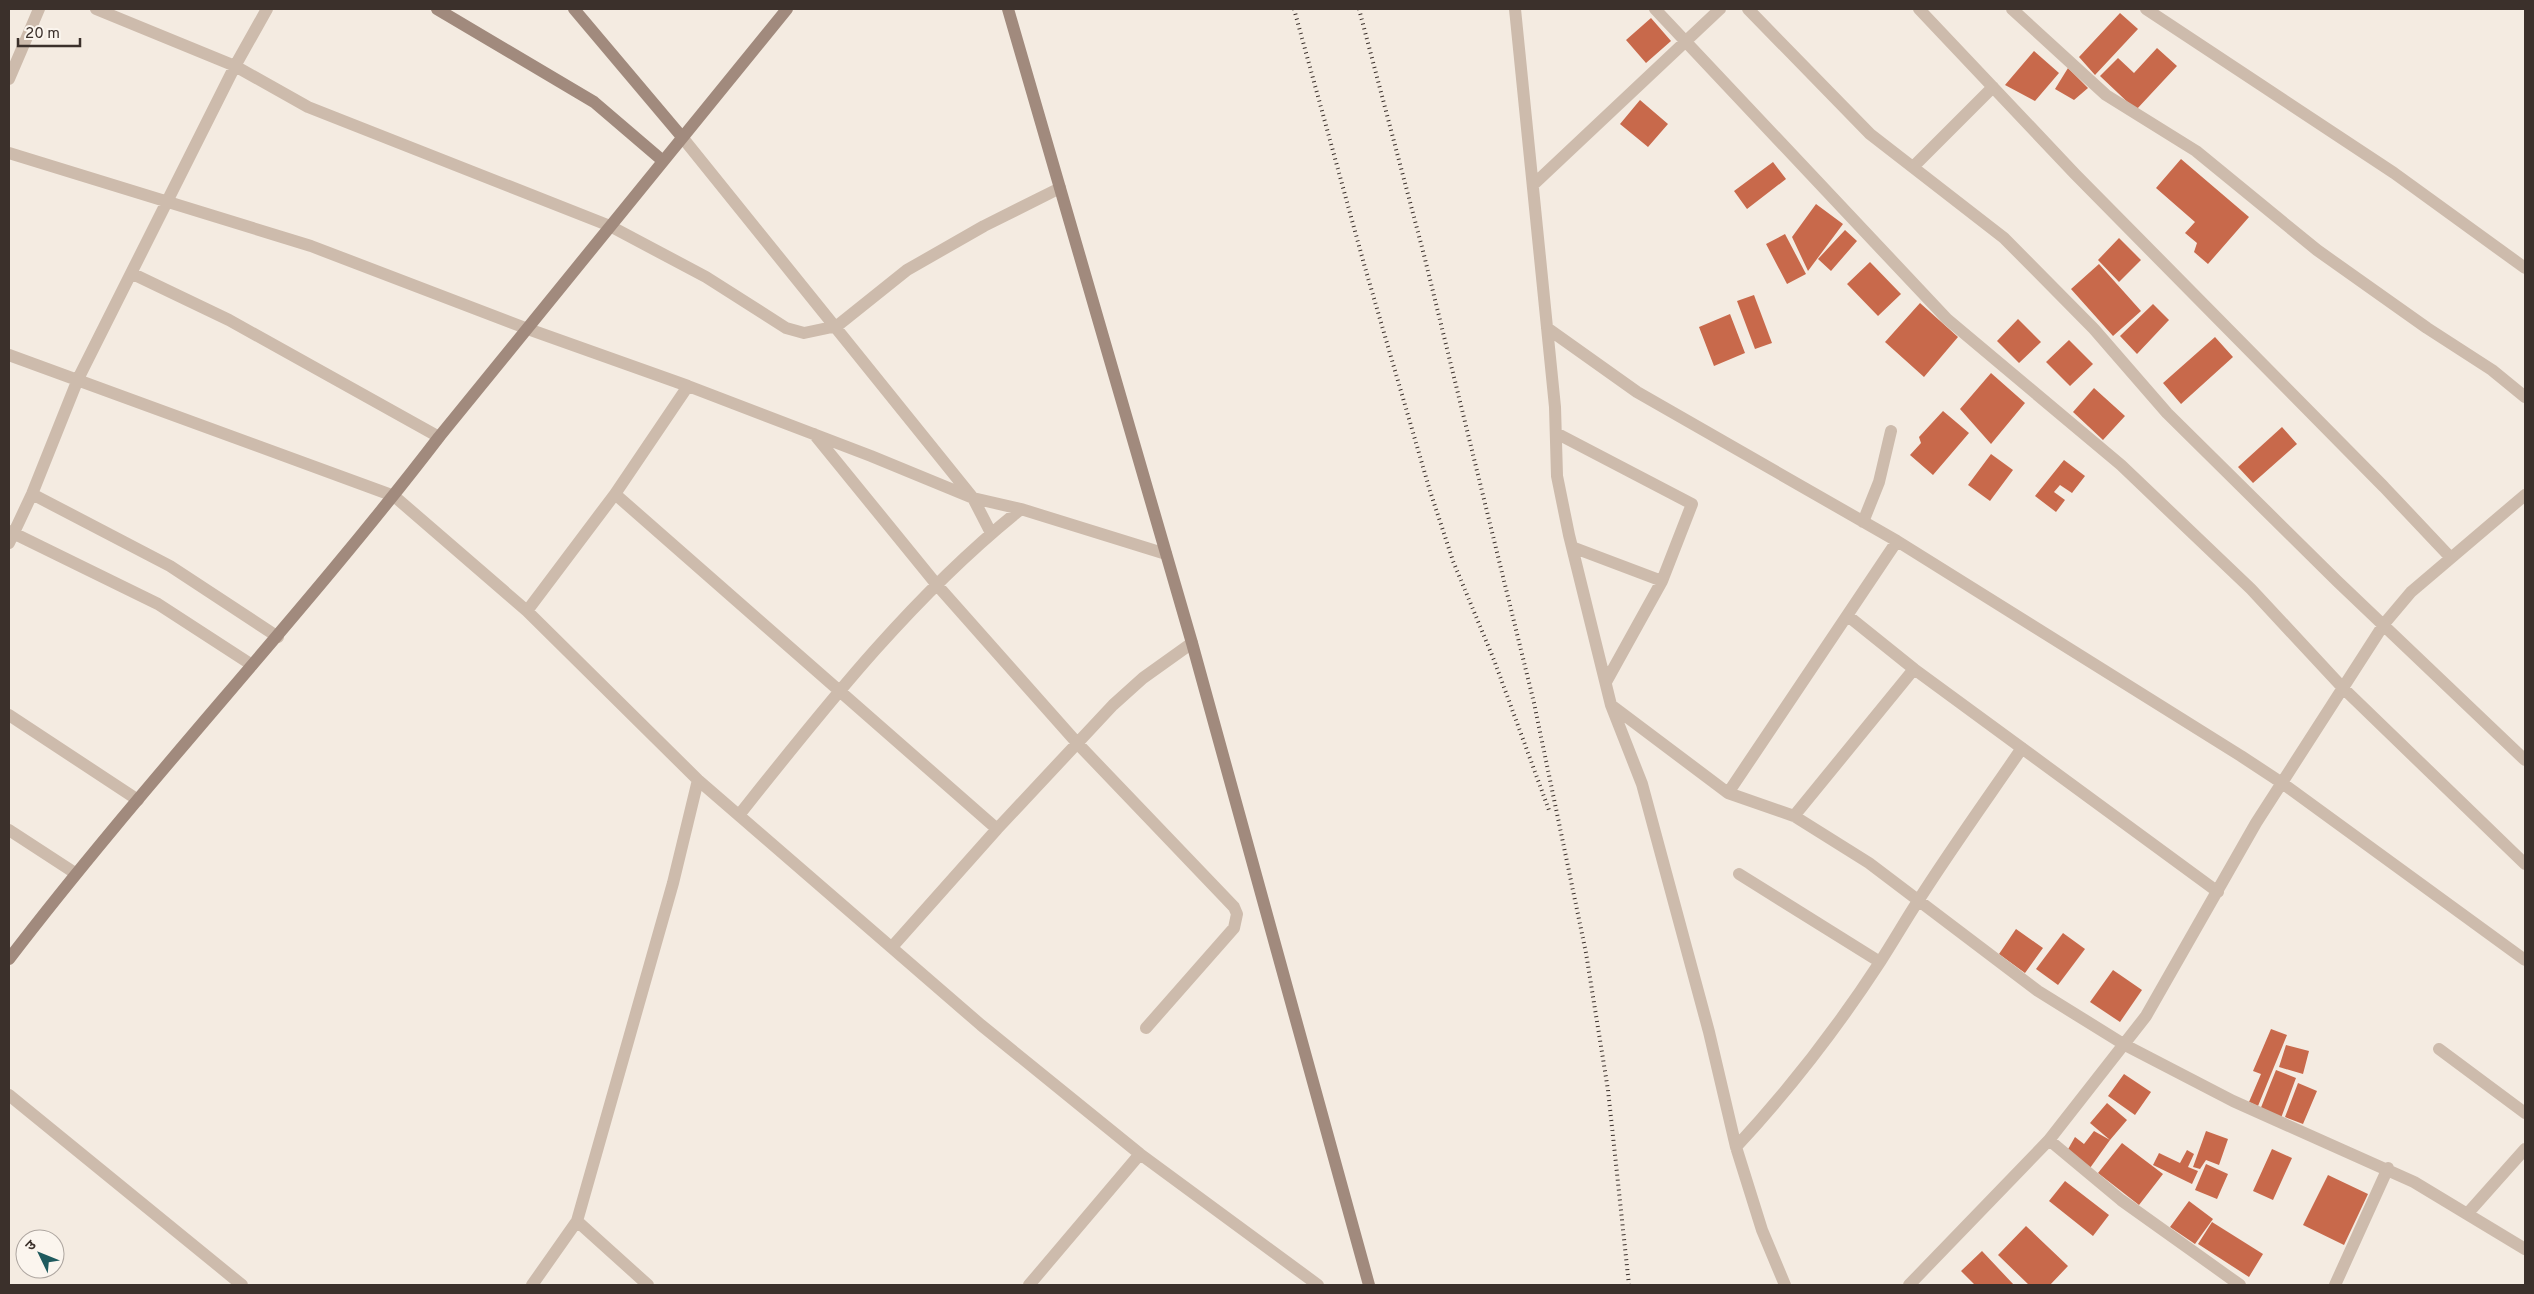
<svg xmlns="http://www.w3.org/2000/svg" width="2534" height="1294" font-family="Overpass,'Noto Sans Devanagari',sans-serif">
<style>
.building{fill:#c8694b}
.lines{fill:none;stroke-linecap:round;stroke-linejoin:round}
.street{stroke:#cdbbac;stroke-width:12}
.secondary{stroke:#a18a7d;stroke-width:12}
.rail{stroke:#3b302b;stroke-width:4;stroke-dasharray:1 4;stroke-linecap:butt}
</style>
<rect width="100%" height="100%" fill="#f4ebe1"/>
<path class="building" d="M 2120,13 L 2138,29 L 2095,75 L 2079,57 Z
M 1651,18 L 1671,41 L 1646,63 L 1626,40 Z
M 2157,48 L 2177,66 L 2136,110 L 2100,76 L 2118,58 L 2134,73 Z
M 2034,51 L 2059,73 L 2035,101 L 2005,85 Z
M 2068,68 L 2088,88 L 2074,100 L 2055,89 Z
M 1640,100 L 1668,124 L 1648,147 L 1620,124 Z
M 2181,159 L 2249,217 L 2208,264 L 2194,252 L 2197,243 L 2185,233 L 2195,222 L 2156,188 Z
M 1773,162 L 1786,179 L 1747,209 L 1734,191 Z
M 1816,204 L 1843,224 L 1808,271 L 1792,237 Z
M 1845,230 L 1857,241 L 1831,271 L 1818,259 Z
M 1785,234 L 1806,274 L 1787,284 L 1766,244 Z
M 2119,238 L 2141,260 L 2119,282 L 2098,260 Z
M 1870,262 L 1901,294 L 1878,316 L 1847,284 Z
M 2099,264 L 2141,311 L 2113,336 L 2071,289 Z
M 1754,295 L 1772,343 L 1755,349 L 1737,301 Z
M 1920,303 L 1958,337 L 1924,377 L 1885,342 Z
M 2153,304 L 2169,320 L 2137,354 L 2120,336 Z
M 1730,314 L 1745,353 L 1714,366 L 1699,327 Z
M 2018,319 L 2041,342 L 2019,363 L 1997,341 Z
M 2215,337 L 2233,357 L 2181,404 L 2163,383 Z
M 2069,340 L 2093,364 L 2070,386 L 2046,362 Z
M 1991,373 L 2025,403 L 1991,444 L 1960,409 Z
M 2094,388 L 2125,416 L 2103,440 L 2073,412 Z
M 1943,411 L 1969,433 L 1933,475 L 1910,455 L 1921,443 L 1919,437 Z
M 2282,427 L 2297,444 L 2253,483 L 2238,467 Z
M 1991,454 L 2013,470 L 1990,501 L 1968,485 Z
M 2064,460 L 2085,476 L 2072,493 L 2060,485 L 2054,492 L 2065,500 L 2056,512 L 2035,496 Z
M 2016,929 L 2043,948 L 2025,973 L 1999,954 Z
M 2063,933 L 2085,949 L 2058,985 L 2036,969 Z
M 2113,970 L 2142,990 L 2120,1022 L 2090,1002 Z
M 2271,1029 L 2287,1035 L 2258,1106 L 2249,1102 L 2261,1074 L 2253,1071 Z
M 2286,1045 L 2309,1051 L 2303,1074 L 2279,1067 Z
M 2276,1070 L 2296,1078 L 2281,1118 L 2260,1110 Z
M 2124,1074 L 2151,1092 L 2135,1115 L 2108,1096 Z
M 2298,1083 L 2317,1091 L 2303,1124 L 2285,1117 Z
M 2107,1103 L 2127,1120 L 2110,1140 L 2090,1123 Z
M 2094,1131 L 2110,1140 L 2090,1168 L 2067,1151 L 2075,1137 L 2084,1144 Z
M 2206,1131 L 2228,1139 L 2219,1165 L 2206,1160 L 2200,1169 L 2193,1167 Z
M 2122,1143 L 2163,1174 L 2139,1205 L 2098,1173 Z
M 2272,1149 L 2292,1158 L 2273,1200 L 2253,1191 Z
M 2187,1150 L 2194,1154 L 2188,1167 L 2198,1171 L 2192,1184 L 2153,1165 L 2159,1153 L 2180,1163 Z
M 2206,1164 L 2228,1174 L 2217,1199 L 2195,1190 Z
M 2328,1175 L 2368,1194 L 2344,1245 L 2303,1225 Z
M 2065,1181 L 2109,1215 L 2093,1236 L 2049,1201 Z
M 2189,1201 L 2213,1219 L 2195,1244 L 2170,1227 Z
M 2212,1222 L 2263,1254 L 2249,1277 L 2198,1244 Z
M 2026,1226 L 2068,1266 L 2050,1285 L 2029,1285 L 1998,1255 Z
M 1982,1251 L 2014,1285 L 1975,1285 L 1961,1271 Z"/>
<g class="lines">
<path class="street" d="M 96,9 L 235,66 L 308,107 L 610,226 L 706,277 L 786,328 L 804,333 L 837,326 L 907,270 L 984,226 L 1060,188
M 1515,9 L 1555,407 L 1557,476 L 1569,535 L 1611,705 L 1642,784 L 1709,1032 L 1736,1147 L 1762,1230 L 1785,1285
M 1655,9 L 1947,319 L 2121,465 L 2251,589 L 2343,688 L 2525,864
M 1748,9 L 1870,134 L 2004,238 L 2094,329 L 2167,413 L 2337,581 L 2525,760
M 1919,9 L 2075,174 L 2384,487 L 2451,558
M 2012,9 L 2106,95 L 2196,151 L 2317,250 L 2427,328 L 2492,370 L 2525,397
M 2146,9 L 2394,173 L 2525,268
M 9,79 L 39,9
M 682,137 L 973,498 L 991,533
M 9,153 L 311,246 L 528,329 L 688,386 L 871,456 L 973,498 L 1021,509 L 1166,554
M 1913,167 L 1993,87
M 1533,185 L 1720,9
M 133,274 L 229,320 L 439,437
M 1547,328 L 1637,392 L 1897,541 L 2241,756 L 2282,783 L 2525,960
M 9,355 L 394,496 L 527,611 L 698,780 L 981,1025 L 1140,1154 L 1318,1285
M 1556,433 L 1692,504 L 1662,581 L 1572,547
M 814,434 L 937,585 L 1078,744 L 1234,907 L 1237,914 L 1234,928 L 1146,1028
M 32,494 L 170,566 L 278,637
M 615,494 L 997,829
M 1863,522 L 1879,482 L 1891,431
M 9,531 L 158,604 L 252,665
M 9,543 L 32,494 L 78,379 L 235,66 L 267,9
M 527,611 L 615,494 L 688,386
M 1848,616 L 1914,669 L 2218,892
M 1606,682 L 1662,581
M 1611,705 L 1728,793 L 1794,816 L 1869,863 L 2038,991 L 2125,1045 L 2233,1101 L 2414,1182 L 2525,1249
M 9,715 L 138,800
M 1728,793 L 1897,541
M 739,815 C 825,707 912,596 1021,509
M 1794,816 L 1914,669
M 9,830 L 75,873
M 1739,874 L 1880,962
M 892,947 L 997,829 L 1113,705 L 1143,678 L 1192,643
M 2439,1049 L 2525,1113
M 9,1095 L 242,1285
M 2049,1140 L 2121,1200 L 2240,1285
M 1736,1147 C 1789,1090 1837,1028 1880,962 C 1893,942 1905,921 1918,901 C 1951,849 1987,799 2022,748
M 2468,1213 L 2525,1149
M 577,1221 L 648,1285
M 532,1285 L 577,1221 L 673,883 L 698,780
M 1029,1285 L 1140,1154
M 1909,1285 L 2049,1140 L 2146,1016 L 2256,823 L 2384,624 L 2411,592 L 2525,495
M 2335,1285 L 2388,1168"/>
<path class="secondary" d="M 437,9 L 594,102 L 663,161
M 574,9 L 682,137
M 1008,9 L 1192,643 L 1369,1285
M 9,959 C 146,780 302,616 439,437 L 787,9"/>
<path class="rail" d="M 1294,9 L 1364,264 L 1430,491 L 1453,561 L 1494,660 L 1550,813
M 1359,9 L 1424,255 L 1534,703 L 1586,953 L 1608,1090 L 1629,1285"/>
</g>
<rect width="2534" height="1294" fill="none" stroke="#3b302b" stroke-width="20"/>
<g transform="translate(40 1254) rotate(313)"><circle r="24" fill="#fbf5ee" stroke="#aea6a0"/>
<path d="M0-4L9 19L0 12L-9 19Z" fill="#1f5a5e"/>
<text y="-8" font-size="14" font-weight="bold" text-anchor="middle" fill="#3b302b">उ</text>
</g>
<path d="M18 38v8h62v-8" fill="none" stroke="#3b302b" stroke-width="2.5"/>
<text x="25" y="38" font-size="15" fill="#3b302b" stroke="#fbf5ee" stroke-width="4" paint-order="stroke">20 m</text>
</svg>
